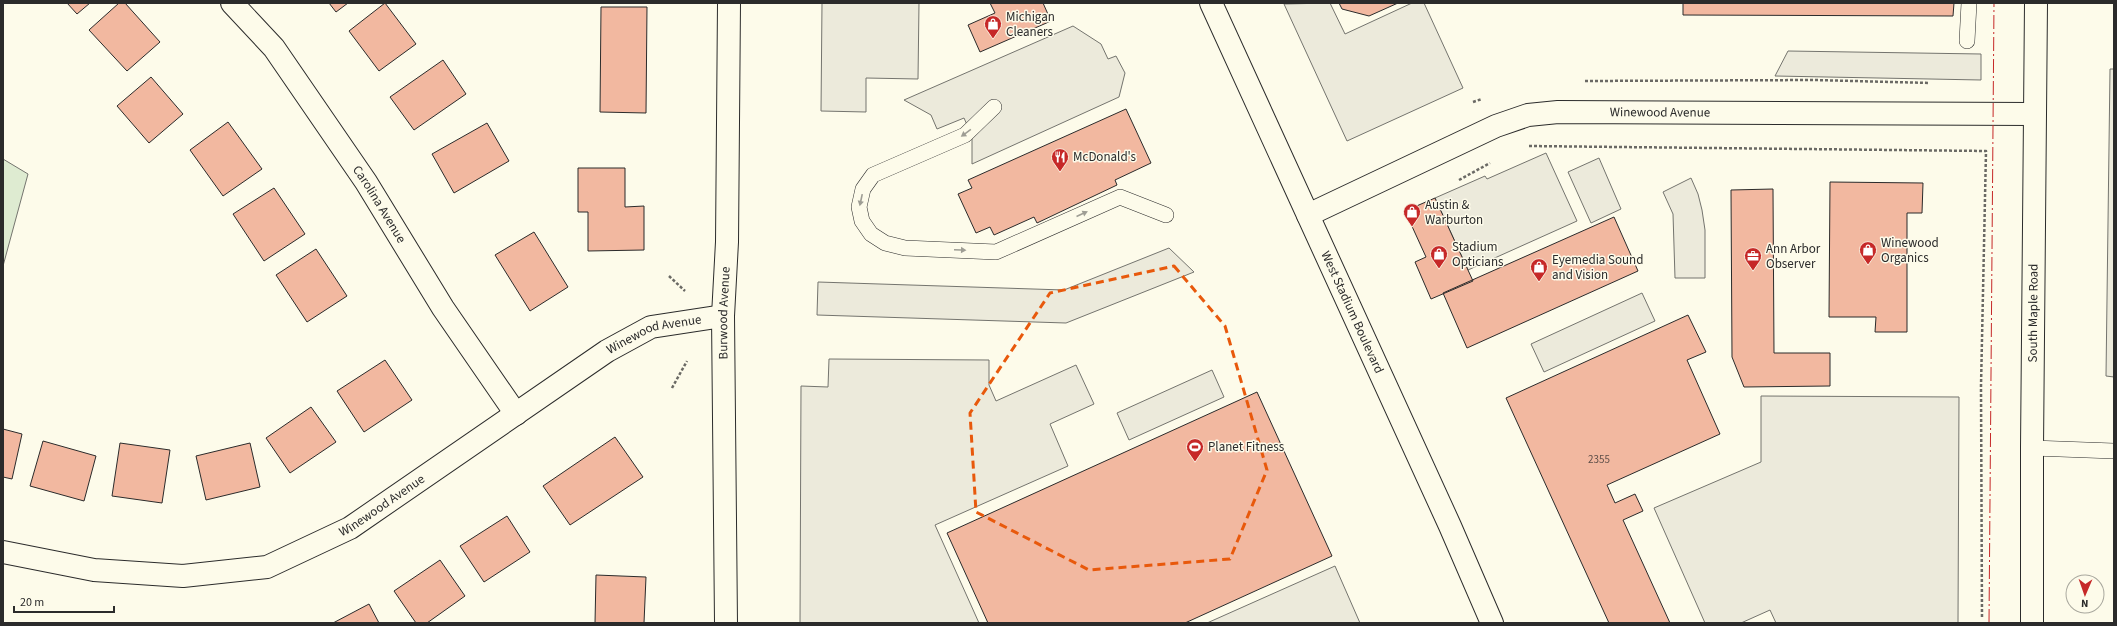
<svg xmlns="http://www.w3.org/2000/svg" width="2117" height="626" font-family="'Source Sans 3',sans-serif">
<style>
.green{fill:#deebd1;stroke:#74746e}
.parking{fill:#eceadb;stroke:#74746e}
.building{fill:#f2b8a0;stroke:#2b2b2b}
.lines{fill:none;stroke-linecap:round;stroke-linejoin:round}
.service-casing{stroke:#2b2b2b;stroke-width:16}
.minor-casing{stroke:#2b2b2b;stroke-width:24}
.tertiary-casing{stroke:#2b2b2b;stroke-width:24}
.secondary-casing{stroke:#2b2b2b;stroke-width:24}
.path{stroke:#6a6964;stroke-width:2.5;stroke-dasharray:3 2;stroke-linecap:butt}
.service{stroke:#fdfbea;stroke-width:15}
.minor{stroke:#fdfbea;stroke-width:22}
.tertiary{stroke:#fdfbea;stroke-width:22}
.secondary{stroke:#fdfbea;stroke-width:22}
.power{stroke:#c62828;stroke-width:1;stroke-dasharray:14 3 2 3;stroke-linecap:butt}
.oneway{fill:#9e9d94}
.marked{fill:none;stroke:#e8590c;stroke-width:3;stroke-dasharray:8 5;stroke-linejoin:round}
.labels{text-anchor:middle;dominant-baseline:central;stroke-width:3;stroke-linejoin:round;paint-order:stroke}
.number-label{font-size:11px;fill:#5d4e48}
.poi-label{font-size:13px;fill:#2b2b2b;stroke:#fdfbea;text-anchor:start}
.street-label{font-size:13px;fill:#2b2b2b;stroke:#fdfbea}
</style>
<rect width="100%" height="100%" fill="#fdfbea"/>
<path class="green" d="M 3,159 L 28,174 L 3,266 Z"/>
<path class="parking" d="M 822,3 L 919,3 L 918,79 L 866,78 L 866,112 L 821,111 Z
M 1330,3 L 1345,34 L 1412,3 L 1424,3 L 1463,88 L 1347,141 L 1284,4 Z
M 1073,26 L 1101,44 L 1108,59 L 1116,56 L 1125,73 L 1119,97 L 972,164 L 972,136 L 964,118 L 937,129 L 931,115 L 904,100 Z
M 1788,51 L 1981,54 L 1981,80 L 1775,76 Z
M 2110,69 L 2114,69 L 2114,377 L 2106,376 Z
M 1546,153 L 1577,221 L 1468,270 L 1435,198 L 1485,176 L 1487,179 Z
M 1599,158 L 1621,209 L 1591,223 L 1568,172 Z
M 1691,178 L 1698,194 L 1702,210 L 1705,230 L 1705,278 L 1675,278 L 1673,214 L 1663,192 Z
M 1169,248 L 1194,272 L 1066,323 L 817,315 L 818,282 L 1064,290 Z
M 1642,293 L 1655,321 L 1544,372 L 1531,344 Z
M 829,359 L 989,360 L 989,385 L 996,401 L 1076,365 L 1094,404 L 1050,424 L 1068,466 L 935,525 L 979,623 L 800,623 L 801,386 L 828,387 Z
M 1212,370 L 1224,397 L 1129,440 L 1117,413 Z
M 1761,396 L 1959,397 L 1958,623 L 1776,623 L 1770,610 L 1741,623 L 1705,623 L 1654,508 L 1761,462 Z
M 1335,566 L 1360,623 L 1207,623 Z"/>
<path class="building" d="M 67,3 L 90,3 L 77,14 Z
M 119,3 L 125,3 L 160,42 L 127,71 L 89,30 Z
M 329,3 L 348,3 L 336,12 Z
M 385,3 L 416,44 L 379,71 L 349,31 Z
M 990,3 L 1043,3 L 1051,21 L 980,52 L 968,25 L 995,13 Z
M 1339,3 L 1398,3 L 1369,16 L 1342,9 Z
M 1683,3 L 1954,3 L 1953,16 L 1683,15 Z
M 601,7 L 647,7 L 646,113 L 600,112 Z
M 443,60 L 466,94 L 414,130 L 390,97 Z
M 151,77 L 183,114 L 149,143 L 117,106 Z
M 1126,109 L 1151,163 L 1115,180 L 1117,185 L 1037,223 L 1034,217 L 994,235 L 990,227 L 976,233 L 958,194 L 972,188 L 968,180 Z
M 228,122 L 262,169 L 223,196 L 190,150 Z
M 487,123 L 509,161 L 454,193 L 432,154 Z
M 578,168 L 625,168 L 625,207 L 644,206 L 644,250 L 588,251 L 588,212 L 578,212 Z
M 1830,182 L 1923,183 L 1922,213 L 1907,213 L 1907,332 L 1875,332 L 1876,317 L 1829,317 Z
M 274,188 L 305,234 L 264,261 L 233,214 Z
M 1773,189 L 1774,353 L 1830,353 L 1830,386 L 1744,387 L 1732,357 L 1731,190 Z
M 1435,198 L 1473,281 L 1431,299 L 1415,262 L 1426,257 L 1405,211 Z
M 1614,217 L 1638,271 L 1467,348 L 1443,293 Z
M 534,232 L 568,287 L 530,311 L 495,255 Z
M 316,249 L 347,296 L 307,322 L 276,275 Z
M 1688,315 L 1706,352 L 1687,360 L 1720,434 L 1607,485 L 1615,503 L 1635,494 L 1643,511 L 1623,520 L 1670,623 L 1609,623 L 1506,398 Z
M 385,360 L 412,400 L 364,432 L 337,391 Z
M 1257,392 L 1332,556 L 1185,623 L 988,623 L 947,533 Z
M 311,407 L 336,442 L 290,473 L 266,438 Z
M 3,429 L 22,434 L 12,479 L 3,477 Z
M 615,437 L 643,477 L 570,525 L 543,486 Z
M 43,441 L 96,456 L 84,501 L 30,486 Z
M 120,443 L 170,450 L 162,503 L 112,496 Z
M 250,443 L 260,487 L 206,500 L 196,456 Z
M 507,516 L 530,552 L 484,582 L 460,546 Z
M 440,560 L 465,596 L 427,623 L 416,623 L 394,591 Z
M 596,575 L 646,577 L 644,623 L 595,623 Z
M 369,604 L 379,623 L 333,623 Z"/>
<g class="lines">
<g class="service-casing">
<path id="service" d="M 1967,41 L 1969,3
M 994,107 L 965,135 L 873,175 L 863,189 L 859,207 L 862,221 L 871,234 L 885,243 L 905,248 L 996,252 L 1120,197 L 1166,215
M 2032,448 L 2114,451"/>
</g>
<g class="minor-casing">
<g id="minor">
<path id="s1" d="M 232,3 L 274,48 L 366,182 L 443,308 L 516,414"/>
<path id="s2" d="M 1308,215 L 1496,126 L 1528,115 L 1558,112 L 2034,114"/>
<path id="s3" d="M 3,552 L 94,570 L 183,576 L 267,567 L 350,528 L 607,351 L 651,327 L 723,316"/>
<path id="s4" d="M 726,623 L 723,316 L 727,242 L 729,3"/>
</g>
</g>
<g class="tertiary-casing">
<g id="tertiary">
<path id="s5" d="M 2032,623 L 2032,448 L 2036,3"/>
</g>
</g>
<g class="secondary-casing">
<g id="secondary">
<path id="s6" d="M 1211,3 L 1450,526 L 1492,623"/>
</g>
</g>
<path class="path" d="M 1585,81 L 1815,80 L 1930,83
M 1473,102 L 1482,99
M 1529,146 L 1986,151 L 1981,386 L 1982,618
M 1459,180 L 1490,163
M 669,276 L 685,291
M 672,388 L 687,361"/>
<use href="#service" class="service"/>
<use href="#minor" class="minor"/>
<use href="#tertiary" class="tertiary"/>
<use href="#secondary" class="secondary"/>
<path class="power" d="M 1989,623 L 1994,3"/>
</g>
<defs><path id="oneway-solid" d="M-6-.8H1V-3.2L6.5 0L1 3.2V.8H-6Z"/></defs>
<g class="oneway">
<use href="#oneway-solid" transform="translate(966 133) rotate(144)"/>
<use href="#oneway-solid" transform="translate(861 200) rotate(102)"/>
<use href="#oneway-solid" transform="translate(1082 214) rotate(-24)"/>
<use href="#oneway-solid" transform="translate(960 250) rotate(2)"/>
</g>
<path class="marked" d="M 1174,266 L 1225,326 L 1267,470 L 1230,559 L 1089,570 L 976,512 L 970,413 L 1050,293 Z"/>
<defs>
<g id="shop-pin" transform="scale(0.9)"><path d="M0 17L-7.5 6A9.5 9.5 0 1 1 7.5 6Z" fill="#c62828" stroke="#fdfbea"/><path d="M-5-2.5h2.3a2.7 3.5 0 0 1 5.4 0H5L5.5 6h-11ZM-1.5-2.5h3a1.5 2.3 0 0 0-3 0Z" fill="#fff"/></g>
<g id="restaurant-pin" transform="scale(0.9)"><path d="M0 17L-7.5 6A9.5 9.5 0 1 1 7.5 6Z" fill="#c62828" stroke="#fdfbea"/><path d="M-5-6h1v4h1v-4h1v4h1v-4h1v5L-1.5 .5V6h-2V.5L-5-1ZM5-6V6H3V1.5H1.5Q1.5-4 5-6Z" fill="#fff"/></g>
<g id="office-pin" transform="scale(0.9)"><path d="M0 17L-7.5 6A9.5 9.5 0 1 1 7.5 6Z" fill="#c62828" stroke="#fdfbea"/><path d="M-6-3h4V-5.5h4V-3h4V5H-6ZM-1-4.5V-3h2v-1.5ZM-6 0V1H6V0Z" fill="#fff"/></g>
<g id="stadium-pin" transform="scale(0.9)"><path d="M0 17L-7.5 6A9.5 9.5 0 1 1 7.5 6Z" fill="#c62828" stroke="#fdfbea"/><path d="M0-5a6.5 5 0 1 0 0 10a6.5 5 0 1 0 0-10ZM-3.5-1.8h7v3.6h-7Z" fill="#fff"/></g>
</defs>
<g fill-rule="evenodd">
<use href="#shop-pin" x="993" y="24"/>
<use href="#restaurant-pin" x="1060" y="157"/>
<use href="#shop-pin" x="1412" y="212"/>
<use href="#shop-pin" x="1868" y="250"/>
<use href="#shop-pin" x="1439" y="254"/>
<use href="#office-pin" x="1753" y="256"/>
<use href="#shop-pin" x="1539" y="267"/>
<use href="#stadium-pin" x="1195" y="447"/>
</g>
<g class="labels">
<g class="number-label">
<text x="1599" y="459">2355</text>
</g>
<g class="poi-label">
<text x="1006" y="17">Michigan<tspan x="1006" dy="15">Cleaners</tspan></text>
<text x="1073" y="157">McDonald's</text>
<text x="1425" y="205">Austin &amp;<tspan x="1425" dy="15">Warburton</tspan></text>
<text x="1881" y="243">Winewood<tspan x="1881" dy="15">Organics</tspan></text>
<text x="1452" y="247">Stadium<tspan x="1452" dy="15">Opticians</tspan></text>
<text x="1766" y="249">Ann Arbor<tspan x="1766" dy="15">Observer</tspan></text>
<text x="1552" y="260">Eyemedia Sound<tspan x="1552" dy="15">and Vision</tspan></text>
<text x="1208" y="447">Planet Fitness</text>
</g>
<g class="street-label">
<text stroke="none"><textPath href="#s2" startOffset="374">Winewood Avenue</textPath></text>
<text stroke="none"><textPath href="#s1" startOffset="250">Carolina Avenue</textPath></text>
<text stroke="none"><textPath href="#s4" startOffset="310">Burwood Avenue</textPath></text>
<text stroke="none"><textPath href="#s6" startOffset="340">West Stadium Boulevard</textPath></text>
<text stroke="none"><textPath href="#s5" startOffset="310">South Maple Road</textPath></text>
<text stroke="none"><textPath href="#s3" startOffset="721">Winewood Avenue</textPath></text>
<text stroke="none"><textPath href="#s3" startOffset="397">Winewood Avenue</textPath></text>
</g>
</g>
<rect width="2117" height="626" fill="none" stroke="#2b2b2b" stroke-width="8"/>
<g transform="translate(2085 594) rotate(182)"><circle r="19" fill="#fdfbea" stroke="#a9a89e"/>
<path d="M0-3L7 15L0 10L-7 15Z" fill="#c62828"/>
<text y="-6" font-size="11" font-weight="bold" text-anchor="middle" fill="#2b2b2b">N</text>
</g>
<path d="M14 606v6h100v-6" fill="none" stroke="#2b2b2b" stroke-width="2"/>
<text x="20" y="606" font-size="12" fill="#2b2b2b" stroke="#fdfbea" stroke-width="3" paint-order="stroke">20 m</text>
</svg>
